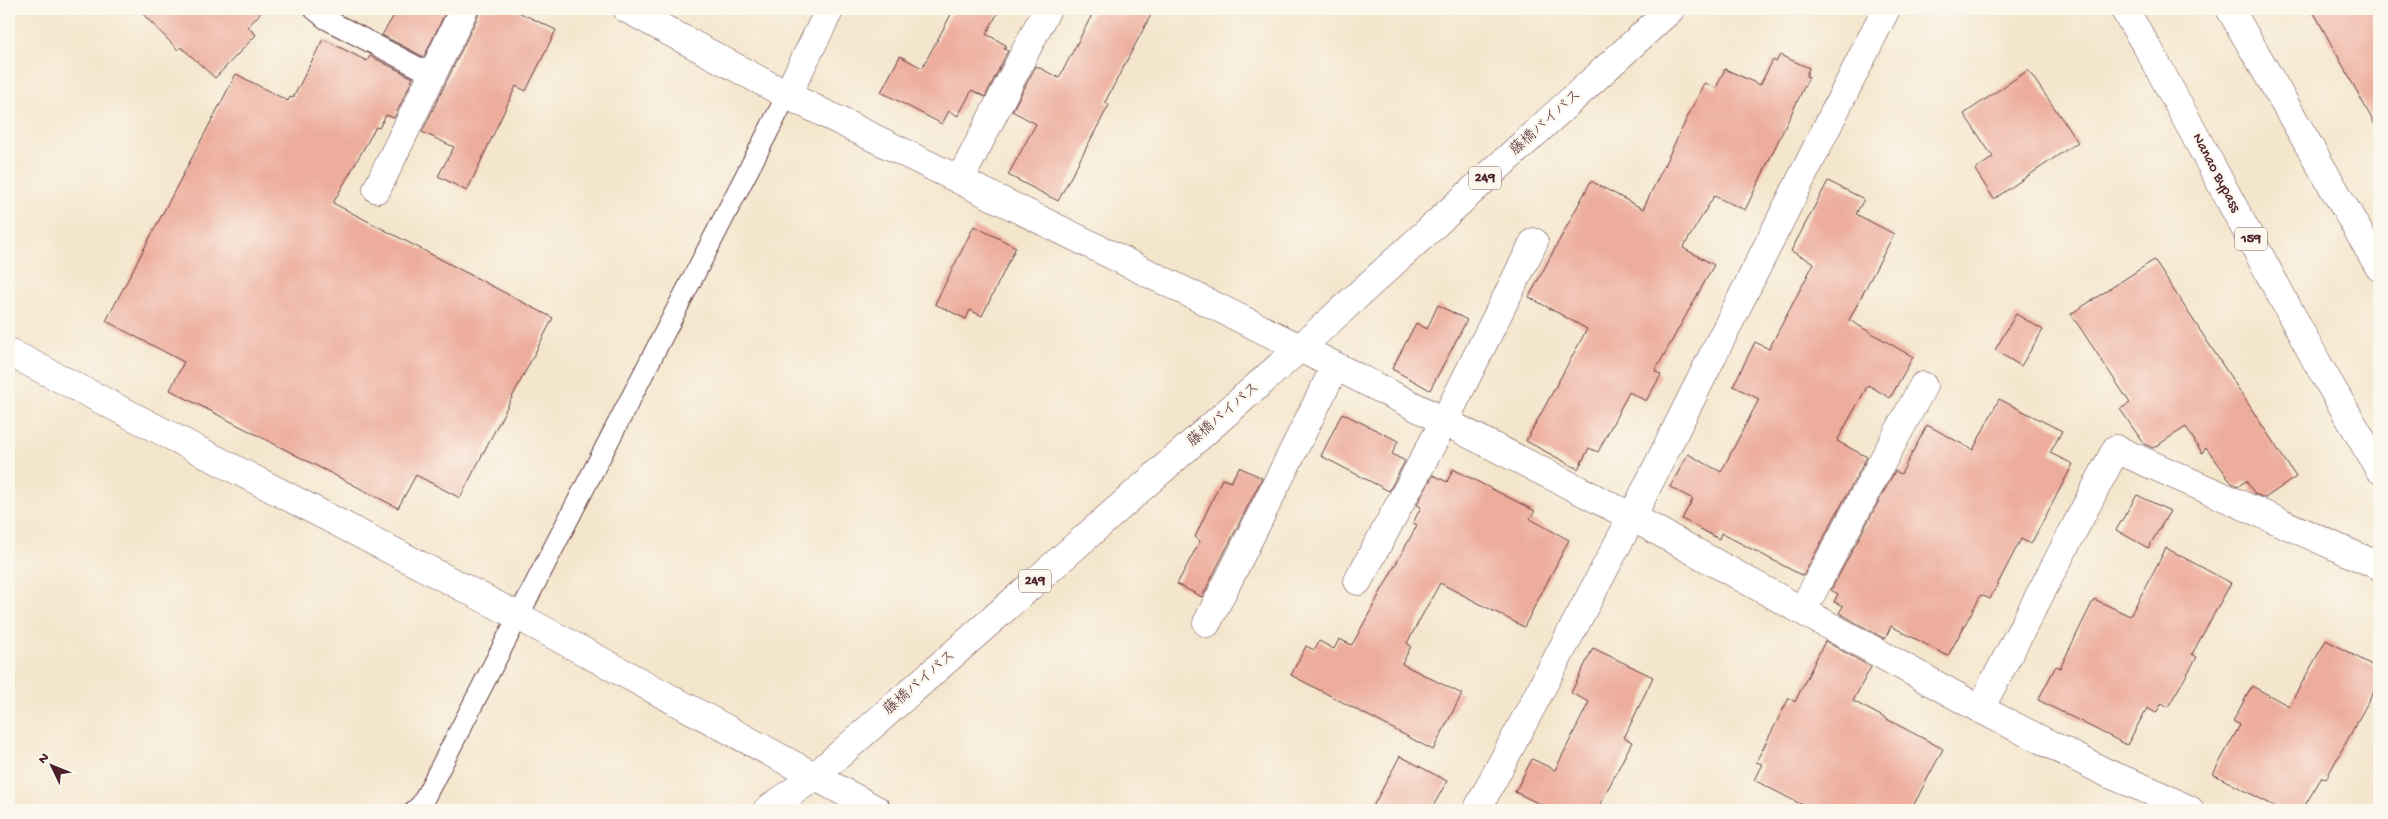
<svg xmlns="http://www.w3.org/2000/svg" width="2388" height="819" font-family="'Gochi Hand','Klee One',sans-serif">
<style>
.building{fill:#edad9d}
.lines{fill:none;stroke-linecap:round;stroke-linejoin:round}
.service-casing{stroke:#643d43;stroke-width:22}
.minor-casing{stroke:#643d43;stroke-width:29}
.trunk-casing{stroke:#643d43;stroke-width:29}
.service{stroke:#fff;stroke-width:20}
.minor{stroke:#fff;stroke-width:28}
.trunk{stroke:#fff;stroke-width:28}
.labels{text-anchor:middle;dominant-baseline:central;stroke-width:4.5;stroke-linejoin:round;paint-order:stroke}
.shield{fill:#fbf7ec;stroke:#7f6065;stroke-width:1}
.shield-label{font-size:14px;font-weight:bold;fill:#4a1f2b}
.street-label{font-size:15px;fill:#4a1f2b;stroke:#fbf7ec}
</style>
<rect width="100%" height="100%" fill="#fbf7ec"/>
<filter id="ink" filterUnits="userSpaceOnUse"><feTurbulence type="fractalNoise" baseFrequency=".02" numOctaves="2"/><feDisplacementMap in="SourceGraphic" scale="10" xChannelSelector="R" yChannelSelector="G"/><feConvolveMatrix kernelMatrix="1 2 1 2 8 2 1 2 1" color-interpolation-filters="sRGB"/></filter>
<filter id="wash" filterUnits="userSpaceOnUse"><feTurbulence type="fractalNoise" baseFrequency=".0096" numOctaves="4" result="noise"/><feDisplacementMap in="SourceGraphic" scale="20" xChannelSelector="R" yChannelSelector="G"/><feGaussianBlur stdDeviation="1.12" result="paint"/><feColorMatrix in="noise" values="0 0 0 0 0 0 0 0 0 0 0 0 0 0 0 0 0 1.4 0 .05"/><feComposite in="paint" operator="in"/></filter>
<g filter="url(#wash)">
<rect width="100%" height="100%" fill="#f4e6cd"/>
<g id="blocks">
<path class="building" d="M 138,9 L 264,9 L 248,27 L 256,35 L 215,78 L 181,47 L 178,50 Z
M 398,9 L 447,9 L 424,57 L 382,35 Z
M 479,9 L 512,9 L 556,30 L 526,91 L 516,86 L 467,191 L 438,176 L 454,147 L 422,132 L 478,16 Z
M 954,9 L 1000,9 L 986,34 L 1006,45 L 1004,49 L 1008,51 L 985,97 L 972,90 L 958,116 L 949,111 L 942,124 L 881,92 L 900,56 L 922,68 Z
M 1095,9 L 1154,9 L 1105,102 L 1109,105 L 1058,201 L 1008,175 L 1036,124 L 1012,111 L 1036,66 L 1059,78 Z
M 2312,9 L 2379,9 L 2379,132 Z
M 323,39 L 367,61 L 370,56 L 413,78 L 394,118 L 386,115 L 379,128 L 376,127 L 333,203 L 553,318 L 460,498 L 416,475 L 398,508 L 170,390 L 184,362 L 106,321 L 236,74 L 288,101 L 290,97 L 293,98 Z
M 1780,55 L 1809,68 L 1806,76 L 1809,77 L 1745,210 L 1714,196 L 1683,248 L 1714,265 L 1655,371 L 1661,375 L 1646,401 L 1629,392 L 1598,452 L 1589,448 L 1578,469 L 1526,441 L 1587,329 L 1529,297 L 1591,181 L 1643,209 L 1704,83 L 1716,88 L 1725,69 L 1760,85 L 1773,60 L 1776,62 Z
M 2028,70 L 2078,142 L 1994,199 L 1975,170 L 1993,157 L 1964,114 Z
M 1828,181 L 1864,199 L 1856,214 L 1894,234 L 1849,320 L 1913,357 L 1890,398 L 1868,385 L 1837,441 L 1867,457 L 1803,576 L 1721,533 L 1719,539 L 1682,519 L 1693,499 L 1670,487 L 1688,454 L 1721,472 L 1759,399 L 1733,386 L 1755,342 L 1769,349 L 1814,263 L 1791,251 Z
M 974,226 L 1016,247 L 982,316 L 970,310 L 966,319 L 935,304 Z
M 2154,260 L 2296,477 L 2265,498 L 2255,494 L 2246,481 L 2238,486 L 2232,483 L 2206,447 L 2202,453 L 2186,427 L 2153,448 L 2144,444 L 2120,409 L 2130,403 L 2071,314 Z
M 1438,305 L 1467,320 L 1430,390 L 1392,369 L 1416,323 L 1427,329 Z
M 2016,314 L 2043,330 L 2021,366 L 1995,350 Z
M 1999,399 L 2062,431 L 2050,453 L 2073,464 L 2031,544 L 2021,539 L 1990,599 L 1981,595 L 1948,656 L 1891,626 L 1885,639 L 1839,613 L 1843,606 L 1834,602 L 1838,594 L 1831,590 L 1895,471 L 1901,474 L 1927,425 L 1973,450 Z
M 1342,413 L 1398,441 L 1392,454 L 1405,461 L 1389,491 L 1321,456 Z
M 1239,467 L 1262,478 L 1202,597 L 1177,584 L 1200,541 L 1195,537 L 1222,479 L 1231,482 Z
M 1453,469 L 1535,511 L 1530,519 L 1569,540 L 1524,627 L 1440,583 L 1407,643 L 1411,646 L 1402,664 L 1462,694 L 1433,750 L 1291,675 L 1306,646 L 1314,650 L 1319,641 L 1334,649 L 1339,639 L 1352,645 L 1417,525 L 1413,523 L 1421,507 L 1417,505 L 1433,475 L 1447,482 Z
M 2137,495 L 2170,511 L 2148,548 L 2116,530 Z
M 2166,548 L 2231,583 L 2192,654 L 2197,657 L 2168,707 L 2162,703 L 2156,713 L 2147,708 L 2127,745 L 2038,700 L 2056,666 L 2060,668 L 2094,599 L 2130,616 Z
M 2326,640 L 2379,669 L 2379,682 L 2326,779 L 2322,777 L 2302,810 L 2282,810 L 2213,774 L 2240,725 L 2233,721 L 2252,686 L 2289,706 Z
M 1825,641 L 1871,667 L 1853,701 L 1943,749 L 1911,810 L 1812,810 L 1754,780 L 1762,764 L 1756,762 L 1789,698 L 1795,702 Z
M 1593,648 L 1653,677 L 1624,738 L 1632,742 L 1597,810 L 1552,810 L 1515,792 L 1532,759 L 1555,770 L 1589,702 L 1571,693 Z
M 1400,756 L 1447,781 L 1431,810 L 1371,810 Z"/>
</g>
</g>
<g filter="url(#ink)">
<use href="#blocks" fill-opacity="0" stroke="#643d43" stroke-width="1"/>
<g class="lines">
<g class="service-casing">
<path id="service" d="M 314,9 L 326,19 L 433,75
M 415,810 L 421,805 L 787,95"/>
</g>
<g class="minor-casing">
<path id="minor" d="M 627,9 L 787,95 L 1300,348 L 1632,517 L 1980,709 L 2107,773 L 2155,793 L 2190,810
M 787,95 L 830,9
M 960,180 L 1047,9
M 377,189 L 464,9
M 9,352 L 518,616 L 877,810
M 1358,581 L 1444,422 L 1534,242
M 1802,611 L 1923,386
M 1207,623 L 1335,367
M 1980,709 L 2116,449 L 2379,566
M 1477,810 L 1632,517 L 1886,9"/>
</g>
<g class="trunk-casing">
<path id="trunk" d="M 2124,9 L 2149,50 L 2318,364 L 2379,469
M 2230,9 L 2379,267
M 767,810 L 814,777 L 1300,348 L 1671,9"/>
</g>
<use href="#service" class="service"/>
<use href="#minor" class="minor"/>
<use href="#trunk" class="trunk"/>
</g>
</g>
<g class="labels">
<g class="shield">
<rect x="1469" y="166.5" width="32" height="23" rx="4"/>
<rect x="2235" y="227.5" width="32" height="23" rx="4"/>
<rect x="1019" y="569.5" width="32" height="23" rx="4"/>
</g>
<g class="shield-label">
<text x="1485" y="178">249</text>
<text x="2251" y="239">159</text>
<text x="1035" y="581">249</text>
</g>
<g class="street-label">
<text transform="translate(1546 123) rotate(-42)">藤橋バイパス</text>
<text transform="translate(2216 173) rotate(62)">Nanao Bypass</text>
<text transform="translate(1224 415) rotate(-41)">藤橋バイパス</text>
<text transform="translate(920 683) rotate(-41)">藤橋バイパス</text>
</g>
</g>
<rect width="2388" height="819" fill="none" stroke="#fbf7ec" stroke-width="30"/>
<g transform="translate(52 766) rotate(313)" stroke="#fbf7ec" stroke-width="4" paint-order="stroke">
<path d="M0-4L9 19L0 12L-9 19Z" fill="#4a1f2b"/>
<text y="-8" font-size="14" font-weight="bold" text-anchor="middle" fill="#4a1f2b">N</text>
</g>
</svg>
